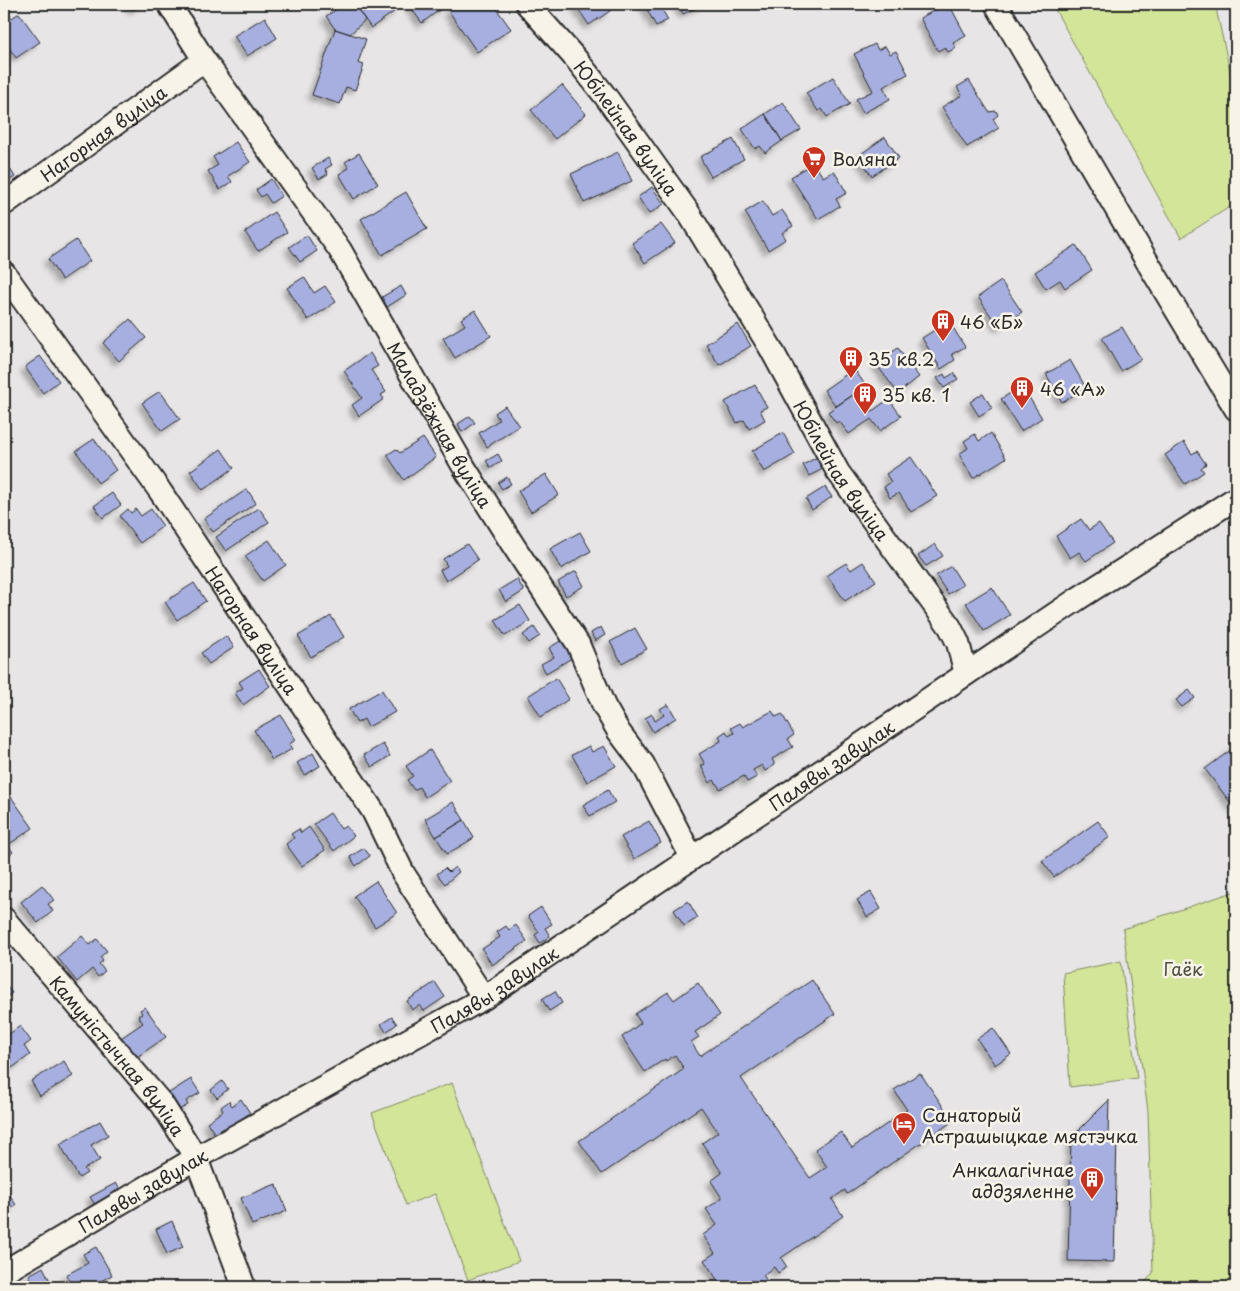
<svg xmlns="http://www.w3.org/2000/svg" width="1240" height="1291" font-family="'Playpen Sans',sans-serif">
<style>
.green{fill:#d3e599;stroke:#7f8862}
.building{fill:#a6afdf;stroke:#2b2b2b;filter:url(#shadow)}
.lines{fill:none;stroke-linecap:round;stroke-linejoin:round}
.street-casing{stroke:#2b2b2b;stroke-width:26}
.street{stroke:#f7f3e8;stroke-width:22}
.labels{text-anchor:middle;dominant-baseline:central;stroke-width:5;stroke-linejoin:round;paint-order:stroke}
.street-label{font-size:18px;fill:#2b2b2b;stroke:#f7f3e8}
.poi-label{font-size:18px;fill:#2b2b2b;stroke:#f7f3e8;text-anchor:start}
.park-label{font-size:18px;fill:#4d5041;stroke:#f7f3e8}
</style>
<defs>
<filter id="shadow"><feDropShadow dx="-4.5" dy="4.5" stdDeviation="2.5" flood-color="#0004"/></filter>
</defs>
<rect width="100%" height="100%" fill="#e7e5e6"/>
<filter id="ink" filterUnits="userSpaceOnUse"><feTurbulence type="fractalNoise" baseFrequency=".02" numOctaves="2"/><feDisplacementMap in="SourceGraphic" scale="10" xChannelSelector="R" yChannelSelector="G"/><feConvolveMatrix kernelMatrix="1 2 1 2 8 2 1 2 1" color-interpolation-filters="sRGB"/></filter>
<g filter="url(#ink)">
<path class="green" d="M 1052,4 L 1215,4 L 1236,98 L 1236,203 L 1181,238 Z
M 1236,891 L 1236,1287 L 1141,1287 L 1153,1273 L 1148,1111 L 1123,929 Z
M 1121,961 L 1137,1078 L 1070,1087 L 1063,973 Z
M 452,1083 L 519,1261 L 468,1280 L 435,1194 L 406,1205 L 372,1113 Z"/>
<path class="building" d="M 128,4 L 143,4 L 133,10 Z
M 345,4 L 354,4 L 365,20 L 350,34 L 335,29 L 326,16 Z
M 354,4 L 395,4 L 398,9 L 371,28 Z
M 408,4 L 447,4 L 422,23 Z
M 458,4 L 493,4 L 511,29 L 477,52 L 448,10 Z
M 575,4 L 606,4 L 610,11 L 589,25 Z
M 644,4 L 659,4 L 668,20 L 656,26 Z
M 678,4 L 704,4 L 683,14 Z
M 947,4 L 949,4 L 966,36 L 953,43 L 956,48 L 948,52 L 945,47 L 938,51 L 920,18 Z
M 7,11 L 12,18 L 19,13 L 40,42 L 16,58 L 4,40 L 4,31 L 5,30 L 4,13 Z
M 265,17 L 277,38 L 247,56 L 234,36 Z
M 335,29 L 366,39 L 358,63 L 364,65 L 355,90 L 346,87 L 340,104 L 312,95 Z
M 875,44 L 878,50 L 885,46 L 890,54 L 896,51 L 908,74 L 883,87 L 890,99 L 863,113 L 856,99 L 873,91 L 854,54 Z
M 833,77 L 850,104 L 827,117 L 822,109 L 818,111 L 806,93 Z
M 969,80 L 989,112 L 996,111 L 998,115 L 993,119 L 999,128 L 967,147 L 942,107 L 962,95 L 957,87 Z
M 562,85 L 586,114 L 555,139 L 531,110 Z
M 783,102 L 801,130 L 782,141 L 765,114 Z
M 765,114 L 782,141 L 765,153 L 760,146 L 755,149 L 742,129 Z
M 885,137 L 899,158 L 872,176 L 858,156 Z
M 733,139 L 744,159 L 711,177 L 700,157 Z
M 236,142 L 250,162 L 228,176 L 232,182 L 220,190 L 208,171 L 218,165 L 213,157 Z
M 618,152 L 632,181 L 584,203 L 571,174 Z
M 359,153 L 378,184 L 354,199 L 339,174 L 349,168 L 345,162 Z
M 328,158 L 332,165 L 325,169 L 328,174 L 319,179 L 312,168 Z
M 4,159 L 15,177 L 4,184 Z
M 814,163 L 823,177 L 834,171 L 847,193 L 836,199 L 840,206 L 818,219 L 791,177 Z
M 271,179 L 282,196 L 271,203 L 265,194 L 261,197 L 256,190 Z
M 652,187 L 664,204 L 649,214 L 638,197 Z
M 406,192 L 427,229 L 382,255 L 361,219 Z
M 763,201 L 772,216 L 782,210 L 793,226 L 782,233 L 786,239 L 768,250 L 745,212 Z
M 274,212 L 287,232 L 258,251 L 245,232 Z
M 661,224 L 675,243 L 645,263 L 632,243 Z
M 307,235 L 317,251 L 300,262 L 289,247 Z
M 76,240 L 90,261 L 62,280 L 48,259 Z
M 1076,245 L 1092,270 L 1065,288 L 1060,280 L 1046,289 L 1035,272 Z
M 304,277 L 314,293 L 325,286 L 336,302 L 308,320 L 287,288 Z
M 1001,281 L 1022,312 L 999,328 L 978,297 Z
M 401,286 L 406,295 L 387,307 L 382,297 Z
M 475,310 L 491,336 L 455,358 L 443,338 L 465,325 L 461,319 Z
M 130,319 L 146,338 L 119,361 L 103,343 Z
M 949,321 L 965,347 L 952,354 L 955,360 L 941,369 L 922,338 Z
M 738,324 L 751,346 L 719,365 L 706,344 Z
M 1122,327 L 1141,359 L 1121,371 L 1102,338 Z
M 898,348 L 919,377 L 898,393 L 876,364 Z
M 370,353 L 378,366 L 371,370 L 386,392 L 381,395 L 384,399 L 359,416 L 352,405 L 362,398 L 344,371 Z
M 40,356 L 59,381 L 43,393 L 25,367 Z
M 1070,360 L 1086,388 L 1062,402 L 1046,374 Z
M 854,369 L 869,390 L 856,399 L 853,395 L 836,406 L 824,390 Z
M 954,373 L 958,379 L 944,388 L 937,378 L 944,374 L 946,378 Z
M 755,385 L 767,407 L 760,410 L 765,420 L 749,429 L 744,420 L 737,423 L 725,402 Z
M 1022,386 L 1042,418 L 1021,431 L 1001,399 Z
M 160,391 L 180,419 L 162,431 L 142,403 Z
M 983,393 L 992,408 L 979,416 L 970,402 Z
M 853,395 L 868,414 L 889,399 L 901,416 L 880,431 L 871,419 L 849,434 L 839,421 L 836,423 L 828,412 Z
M 505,406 L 519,426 L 487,447 L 479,433 L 499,420 L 495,413 Z
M 470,416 L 475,423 L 462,432 L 458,424 Z
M 783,433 L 795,454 L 764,472 L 752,451 Z
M 991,433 L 1006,458 L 973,478 L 959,454 L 968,448 L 964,441 L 975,434 L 979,441 Z
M 423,438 L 436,457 L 404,480 L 387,455 L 396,449 L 400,453 Z
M 94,439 L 116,470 L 98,483 L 76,451 Z
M 1184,442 L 1192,454 L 1197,451 L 1206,464 L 1201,468 L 1204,472 L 1185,484 L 1165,455 Z
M 221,449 L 234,468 L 203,490 L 190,471 Z
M 498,454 L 502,461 L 491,468 L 486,461 Z
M 819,456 L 825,468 L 809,476 L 803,465 Z
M 911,457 L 937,496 L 911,512 L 899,493 L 890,498 L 884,487 L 891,482 L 886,474 Z
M 546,474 L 559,495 L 531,512 L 518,491 Z
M 507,477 L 511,484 L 502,489 L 498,483 Z
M 825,487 L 832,497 L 812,510 L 806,499 Z
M 247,489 L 256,503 L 213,532 L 204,519 Z
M 112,493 L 121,505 L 103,518 L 94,506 Z
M 259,508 L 269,522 L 226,551 L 216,537 Z
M 128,509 L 131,513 L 136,509 L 141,516 L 151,509 L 163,526 L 140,543 L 120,516 Z
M 1081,519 L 1089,530 L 1099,523 L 1113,543 L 1086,561 L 1079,552 L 1070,558 L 1056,536 Z
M 580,532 L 591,551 L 561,569 L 550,549 Z
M 269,540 L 286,565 L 263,581 L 245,556 Z
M 467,544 L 478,560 L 446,581 L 440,570 L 447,566 L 443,559 Z
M 935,544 L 943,556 L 926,566 L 918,556 Z
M 863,562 L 876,581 L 845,601 L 827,575 L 846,563 L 851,570 Z
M 951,566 L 963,585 L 948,594 L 936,576 Z
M 576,571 L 584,586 L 566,596 L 558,582 Z
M 517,579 L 524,591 L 506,602 L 499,590 Z
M 194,583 L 206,601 L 177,620 L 165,602 Z
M 992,587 L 1010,615 L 984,631 L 966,603 Z
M 520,605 L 530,621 L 505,636 L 495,620 Z
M 331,616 L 344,637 L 311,657 L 298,636 Z
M 534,627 L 540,636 L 529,643 L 523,635 Z
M 601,627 L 605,635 L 595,641 L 591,633 Z
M 635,628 L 647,649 L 622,663 L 610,642 Z
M 226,636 L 234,647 L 209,664 L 201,653 Z
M 562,640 L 572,658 L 546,673 L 541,664 L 554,657 L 549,648 Z
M 259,669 L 270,686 L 243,705 L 235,693 L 243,688 L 239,682 Z
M 556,678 L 569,699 L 541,717 L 528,696 Z
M 382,690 L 395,712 L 368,727 L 364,719 L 357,723 L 349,709 Z
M 1189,690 L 1195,698 L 1182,707 L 1176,700 Z
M 668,704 L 676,718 L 653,732 L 645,718 L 652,714 L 655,721 L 664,715 L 660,709 Z
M 772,711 L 776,717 L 782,714 L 794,735 L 788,739 L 793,747 L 772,759 L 775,765 L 765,771 L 762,765 L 753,770 L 757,777 L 747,782 L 744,776 L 720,789 L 714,780 L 710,783 L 701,766 L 705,764 L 699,754 L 721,741 L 719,736 L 726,731 L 729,736 L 734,733 L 731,728 L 740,723 L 743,727 Z
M 281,715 L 296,740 L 289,744 L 292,749 L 272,760 L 254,730 Z
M 383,744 L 390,756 L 372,767 L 364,755 Z
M 589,746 L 592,752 L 604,746 L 616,766 L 587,782 L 572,755 Z
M 1236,746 L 1236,810 L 1205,769 Z
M 430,750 L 450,781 L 425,797 L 419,787 L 414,790 L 407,780 L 413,776 L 406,766 Z
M 313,753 L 320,766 L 305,775 L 297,763 Z
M 4,787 L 33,828 L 8,845 L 13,852 L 4,858 Z
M 608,790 L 615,802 L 590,816 L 583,805 Z
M 453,802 L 464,820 L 436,837 L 425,819 Z
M 330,813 L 341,829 L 346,826 L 354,836 L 334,851 L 314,824 Z
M 464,820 L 474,838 L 447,854 L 436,837 Z
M 649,821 L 661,843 L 634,859 L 621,837 Z
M 1098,821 L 1110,837 L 1054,877 L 1042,861 Z
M 309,827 L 325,850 L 302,866 L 286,844 L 294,838 L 291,834 L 299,829 L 301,833 Z
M 364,848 L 370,856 L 356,866 L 350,857 Z
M 455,867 L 459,872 L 445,884 L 437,874 L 445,868 L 449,872 Z
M 376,881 L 397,913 L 375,927 L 354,896 Z
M 42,885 L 54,900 L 48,904 L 53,911 L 38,923 L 21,902 Z
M 871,892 L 881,909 L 867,917 L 857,900 Z
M 688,901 L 698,918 L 684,926 L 674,910 Z
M 541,907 L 552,924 L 545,928 L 550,936 L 540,943 L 535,935 L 539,932 L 528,916 Z
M 516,925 L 527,941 L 492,965 L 482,949 L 500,937 L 497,932 L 506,926 L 509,930 Z
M 82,936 L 90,945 L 97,939 L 107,951 L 100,957 L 103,961 L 99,964 L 105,971 L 98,977 L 92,969 L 77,982 L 57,957 Z
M 812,980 L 835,1014 L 741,1078 L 810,1178 L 827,1167 L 815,1149 L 841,1132 L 852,1148 L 907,1110 L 894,1090 L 920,1073 L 953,1121 L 847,1194 L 845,1190 L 832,1199 L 843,1216 L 781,1258 L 787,1267 L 778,1273 L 774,1267 L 763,1275 L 771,1287 L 722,1287 L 704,1260 L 715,1253 L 703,1235 L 717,1225 L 706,1209 L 722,1198 L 711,1181 L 722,1173 L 702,1143 L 718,1132 L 701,1107 L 602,1174 L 579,1141 L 684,1069 L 675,1055 L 666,1061 L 665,1059 L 645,1072 L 622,1037 L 641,1023 L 635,1014 L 668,992 L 674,1000 L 698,983 L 720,1015 L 695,1032 L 699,1037 L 691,1042 L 700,1056 Z
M 4,982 L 12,993 L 4,999 Z
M 435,982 L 445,997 L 424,1011 L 420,1005 L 412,1010 L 407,1001 Z
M 555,991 L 562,1003 L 549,1011 L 542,999 Z
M 145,1007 L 166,1037 L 131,1061 L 118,1040 L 143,1023 L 138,1016 L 142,1014 L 140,1010 Z
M 392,1017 L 397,1024 L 386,1032 L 381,1024 Z
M 20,1026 L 31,1041 L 24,1046 L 30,1055 L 12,1068 L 8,1062 L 4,1065 L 4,1038 Z
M 993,1028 L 1011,1054 L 995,1065 L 977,1039 Z
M 64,1061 L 73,1076 L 40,1096 L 31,1081 Z
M 191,1079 L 200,1093 L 186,1101 L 188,1105 L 179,1110 L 166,1095 Z
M 222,1081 L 228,1089 L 217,1098 L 211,1090 Z
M 241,1099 L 250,1113 L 216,1136 L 207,1122 L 223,1111 L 221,1107 L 229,1101 L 232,1106 Z
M 1109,1100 L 1108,1137 L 1117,1137 L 1114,1262 L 1068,1261 L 1071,1138 Z
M 100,1121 L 108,1135 L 91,1145 L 100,1160 L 84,1169 L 87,1173 L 79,1178 L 60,1144 Z
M 116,1183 L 121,1191 L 96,1206 L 90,1197 Z
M 276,1184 L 287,1211 L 252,1225 L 241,1198 Z
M 4,1185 L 16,1205 L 4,1212 Z
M 172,1221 L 183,1247 L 167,1254 L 156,1229 Z
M 96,1247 L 112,1275 L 90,1287 L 65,1287 L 71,1283 L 66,1275 L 88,1263 L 83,1254 Z
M 43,1267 L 53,1287 L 35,1287 L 29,1275 Z"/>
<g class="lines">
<g class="street-casing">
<g id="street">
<path id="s1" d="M 169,4 L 204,60 L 340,250 L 464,467 L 513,545 L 578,644 L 604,706 L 619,732 L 643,764 L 692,858"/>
<path id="s2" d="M 527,4 L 576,59 L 606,97 L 688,212 L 770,347 L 838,472 L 950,627 L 958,643 L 966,674"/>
<path d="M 996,4 L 1151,268 L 1236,409"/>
<path id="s3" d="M 4,204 L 204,60"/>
<path id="s4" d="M 4,273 L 160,491 L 373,811 L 403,873 L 484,998"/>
<path id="s5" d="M 4,919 L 162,1104 L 196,1158 L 244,1287"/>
<path id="s6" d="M 4,1272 L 196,1158 L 484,998 L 1079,598 L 1236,498"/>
</g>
</g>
<use href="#street" class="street"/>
</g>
</g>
<defs>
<g id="supermarket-pin" transform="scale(1.25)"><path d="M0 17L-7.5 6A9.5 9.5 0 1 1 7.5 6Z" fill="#c8321e" stroke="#f7f3e8"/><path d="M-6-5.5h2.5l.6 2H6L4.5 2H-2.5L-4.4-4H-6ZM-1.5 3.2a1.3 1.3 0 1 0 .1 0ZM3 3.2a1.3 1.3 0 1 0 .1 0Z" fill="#fff"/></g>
<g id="building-pin" transform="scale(1.25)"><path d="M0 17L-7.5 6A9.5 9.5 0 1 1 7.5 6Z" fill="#c8321e" stroke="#f7f3e8"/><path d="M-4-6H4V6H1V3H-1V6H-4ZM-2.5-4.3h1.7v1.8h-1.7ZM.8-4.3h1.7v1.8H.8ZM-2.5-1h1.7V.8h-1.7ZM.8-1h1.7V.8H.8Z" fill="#fff"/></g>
<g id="hotel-pin" transform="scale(1.25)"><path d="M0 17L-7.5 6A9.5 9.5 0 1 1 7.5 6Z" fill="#c8321e" stroke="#f7f3e8"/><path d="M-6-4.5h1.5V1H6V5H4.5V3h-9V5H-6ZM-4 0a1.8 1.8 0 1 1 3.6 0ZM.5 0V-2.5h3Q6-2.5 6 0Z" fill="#fff"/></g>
</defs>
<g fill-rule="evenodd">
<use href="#supermarket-pin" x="814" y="158"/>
<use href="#building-pin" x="943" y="321"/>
<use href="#building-pin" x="851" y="358"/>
<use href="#building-pin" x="1022" y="388"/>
<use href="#building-pin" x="865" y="394"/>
<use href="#hotel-pin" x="904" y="1124"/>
<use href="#building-pin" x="1092" y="1179"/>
</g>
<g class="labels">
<g class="street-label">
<text stroke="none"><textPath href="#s2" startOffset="159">Юбілейная вуліца</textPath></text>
<text stroke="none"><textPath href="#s3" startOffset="122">Нагорная вуліца</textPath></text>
<text stroke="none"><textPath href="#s1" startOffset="501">Маладзёжная вуліца</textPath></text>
<text stroke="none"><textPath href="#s2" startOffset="564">Юбілейная вуліца</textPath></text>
<text stroke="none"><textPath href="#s4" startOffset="435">Нагорная вуліца</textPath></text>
<text stroke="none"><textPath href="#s6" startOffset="971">Палявы завулак</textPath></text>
<text stroke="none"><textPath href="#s6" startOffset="566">Палявы завулак</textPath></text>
<text stroke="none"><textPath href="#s5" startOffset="178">Камуністычная вуліца</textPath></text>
<text stroke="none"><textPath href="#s6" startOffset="161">Палявы завулак</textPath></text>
</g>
<g class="poi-label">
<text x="832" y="158">Воляна</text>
<text x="960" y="321">46 «Б»</text>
<text x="868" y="358">35 кв.2</text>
<text x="1040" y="388">46 «А»</text>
<text x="882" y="394">35 кв. 1</text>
<text x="922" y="1114">Санаторый<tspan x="922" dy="21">Астрашыцкае мястэчка</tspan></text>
<text x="1074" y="1169" text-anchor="end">Анкалагічнае<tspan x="1074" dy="21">аддзяленне</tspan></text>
</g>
<g class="park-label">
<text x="1183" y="968">Гаёк</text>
</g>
</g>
<rect width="1240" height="1291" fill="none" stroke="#f7f3e8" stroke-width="20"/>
<rect x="10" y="10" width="1220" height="1271" fill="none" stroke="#2b2b2b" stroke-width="2" filter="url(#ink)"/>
</svg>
